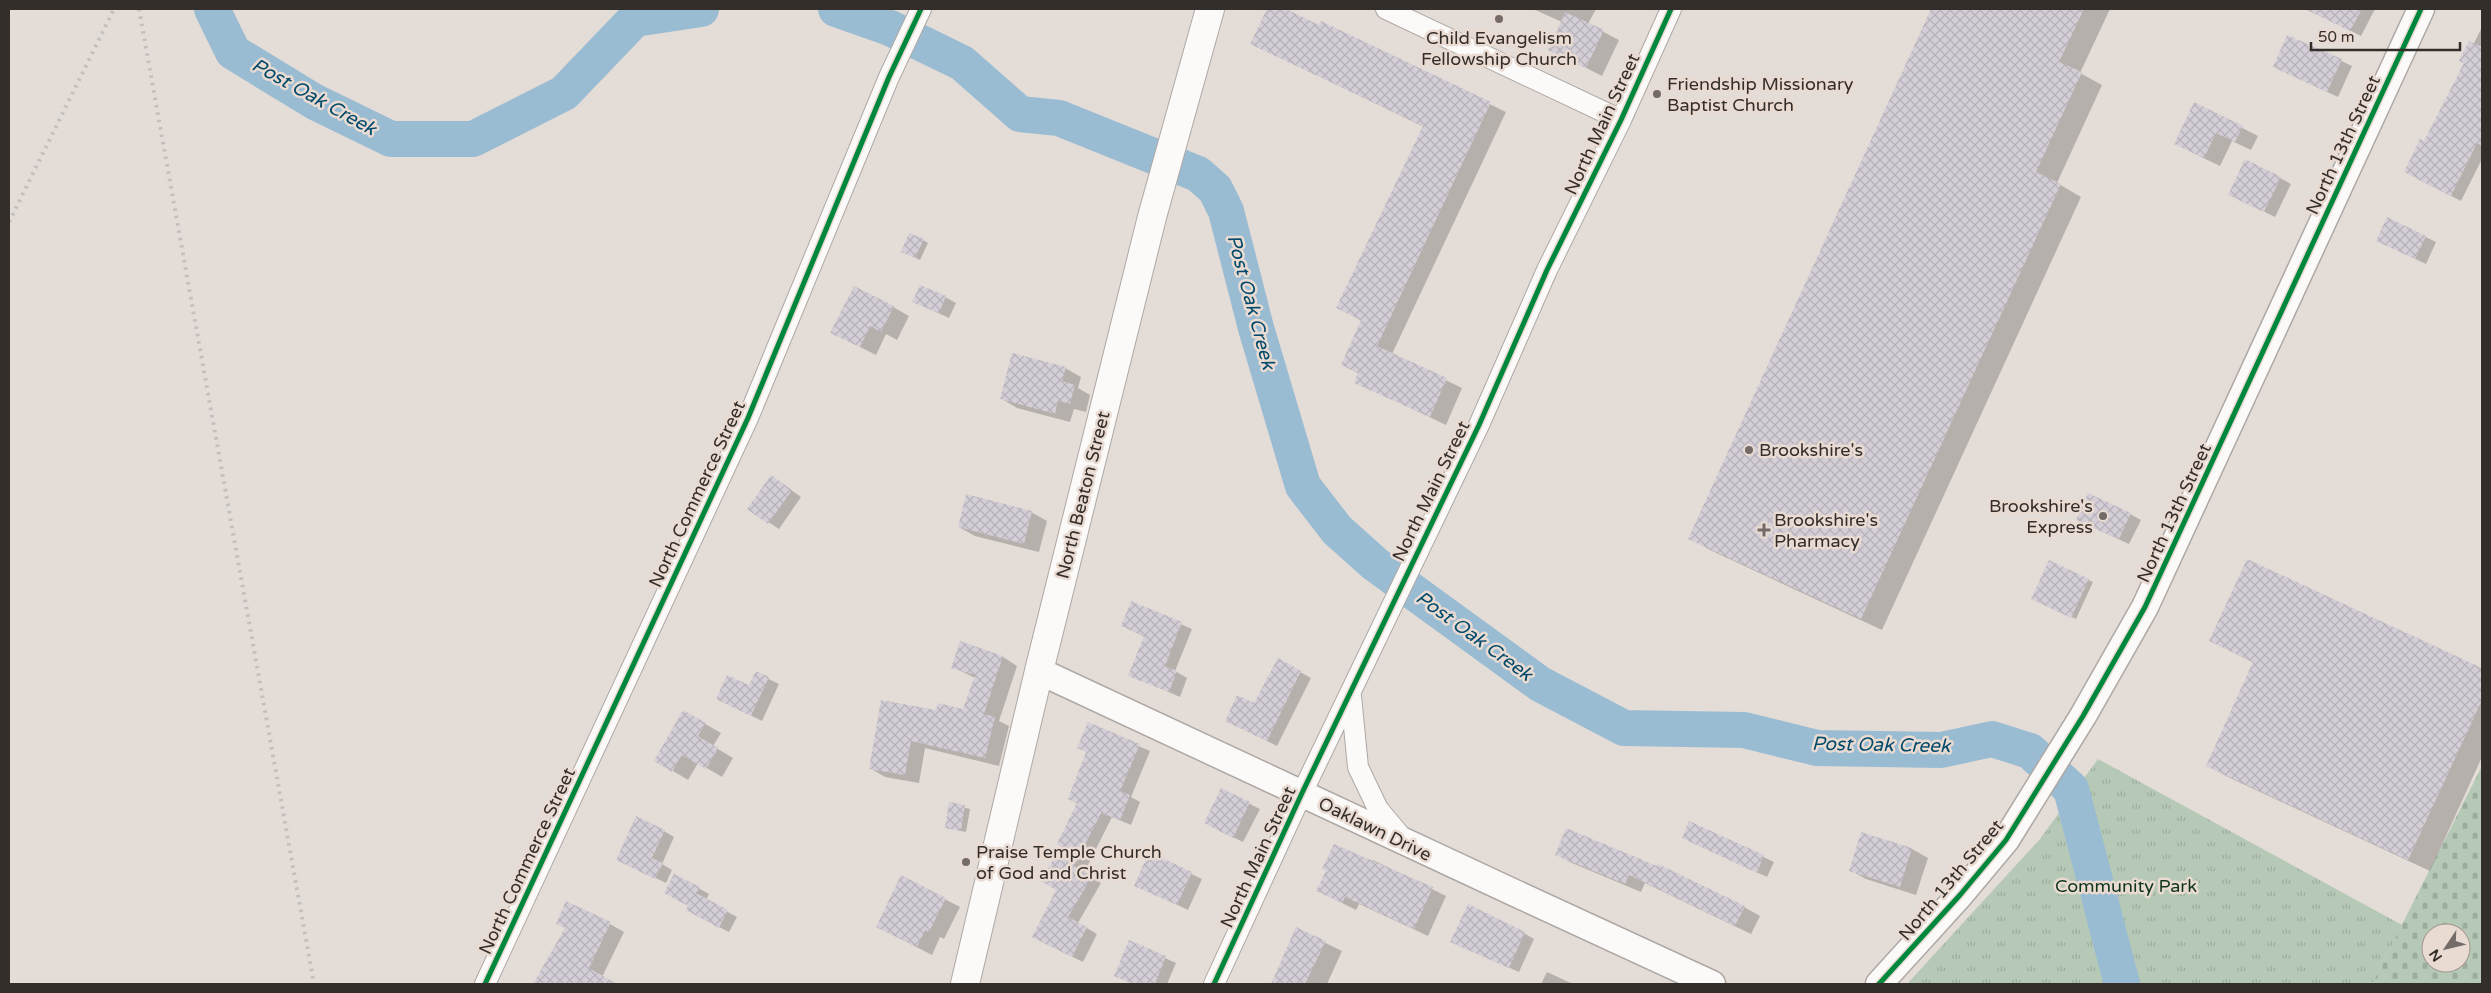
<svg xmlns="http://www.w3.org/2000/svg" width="2491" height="993" font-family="'Varela Round',sans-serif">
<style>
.cemetery{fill:url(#cemetery-stones);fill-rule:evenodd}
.park{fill:url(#park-tufts)}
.shadow{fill:#0003}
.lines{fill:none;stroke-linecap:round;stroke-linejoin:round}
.river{stroke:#9abcd3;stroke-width:36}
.building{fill:url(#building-cross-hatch)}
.minor-casing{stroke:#aea8a5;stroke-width:22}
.tertiary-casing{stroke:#aea8a5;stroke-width:29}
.secondary-casing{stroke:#aea8a5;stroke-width:30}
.minor{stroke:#fbfaf9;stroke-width:20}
.tertiary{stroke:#fbfaf9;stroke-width:26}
.secondary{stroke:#fbfaf9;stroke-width:28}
.rail{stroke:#c2c0bf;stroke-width:4;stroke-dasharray:2.5 5;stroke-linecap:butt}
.cycleway-casing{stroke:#e9dbd2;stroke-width:8}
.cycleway{stroke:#00873e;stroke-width:5}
.poi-dot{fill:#726b67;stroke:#e9dbd2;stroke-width:2}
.labels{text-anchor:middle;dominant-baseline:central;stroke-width:5;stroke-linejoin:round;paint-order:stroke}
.poi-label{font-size:18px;fill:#342e2b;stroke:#e9dbd2;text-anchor:start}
.street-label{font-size:18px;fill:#342e2b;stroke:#e9dbd2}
.park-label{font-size:18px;fill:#0f361d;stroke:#e9dbd2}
.water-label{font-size:19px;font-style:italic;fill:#024a6b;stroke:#e9dbd2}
</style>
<defs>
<pattern id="cemetery-stones" width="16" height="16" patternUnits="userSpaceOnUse" patternTransform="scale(1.25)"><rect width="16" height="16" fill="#b6c9b6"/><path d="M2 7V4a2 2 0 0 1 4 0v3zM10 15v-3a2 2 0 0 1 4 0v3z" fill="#9dad9d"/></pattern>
<pattern id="park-tufts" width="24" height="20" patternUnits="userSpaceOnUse" patternTransform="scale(1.25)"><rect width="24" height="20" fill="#b6c9b6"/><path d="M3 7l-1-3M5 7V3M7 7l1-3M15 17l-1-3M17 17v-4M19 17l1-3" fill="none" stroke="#9dad9d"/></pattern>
<pattern id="building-cross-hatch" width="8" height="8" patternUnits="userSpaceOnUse" patternTransform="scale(1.25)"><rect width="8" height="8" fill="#d4cfd7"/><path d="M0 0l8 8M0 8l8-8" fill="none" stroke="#b7b2b9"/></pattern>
</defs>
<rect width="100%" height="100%" fill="#e4dcd7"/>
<path class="cemetery" d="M 2482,766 L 2482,984 L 2372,984 ZM 2431,933 L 2461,933 L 2461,963 L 2431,963 Z"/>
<path class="park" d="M 2098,759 L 2402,925 L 2372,984 L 1907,984 L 2040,839 Z"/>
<path class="shadow" d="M 1268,9 L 1283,9 L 1320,26 L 1322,23 L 1506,112 L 1392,354 L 1462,388 L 1446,425 L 1356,382 L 1359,374 L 1343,365 L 1362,321 L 1338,308 L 1424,127 L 1251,43 Z
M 1533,9 L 1596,9 L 1588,24 L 1619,40 L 1602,76 L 1549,49 L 1562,22 Z
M 1933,9 L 2110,9 L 2080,73 L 2102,85 L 2057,183 L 2081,197 L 1882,630 L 1710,550 L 1690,538 Z
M 2318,9 L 2375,9 L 2361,36 L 2316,13 Z
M 2482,27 L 2482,159 L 2461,201 L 2416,178 L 2425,143 Z
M 2288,36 L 2352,66 L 2338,97 L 2274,67 Z
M 2195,104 L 2258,136 L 2251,150 L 2232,141 L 2220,166 L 2191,152 Z
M 2280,178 L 2291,184 L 2275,217 L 2240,200 Z
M 2388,219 L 2436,242 L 2426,264 L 2388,246 Z
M 923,240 L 928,243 L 920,260 L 907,254 Z
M 945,297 L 956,303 L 949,318 L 914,302 Z
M 893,307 L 909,316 L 897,340 L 886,334 L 876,355 L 832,333 Z
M 1065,368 L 1081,377 L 1078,388 L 1090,395 L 1086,412 L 1074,409 L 1070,422 L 1017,408 L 1002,399 Z
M 781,483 L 801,497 L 779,529 L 749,509 Z
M 1031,512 L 1047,521 L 1039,552 L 975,536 L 959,527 Z
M 2130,514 L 2141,520 L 2129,544 L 2088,525 Z
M 2248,560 L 2482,669 L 2482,757 L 2430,871 L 2228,777 L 2207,765 L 2254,663 L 2211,641 Z
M 2050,562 L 2093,582 L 2076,619 L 2038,601 Z
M 1132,603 L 1192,629 L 1175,671 L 1187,678 L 1180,697 L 1130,675 L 1145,637 L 1122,626 Z
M 961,643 L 1003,657 L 1017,666 L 999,721 L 1009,726 L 999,766 L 925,748 L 919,783 L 885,777 L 870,768 L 937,711 L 964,710 L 975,678 L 953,667 Z
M 1278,660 L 1311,678 L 1277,746 L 1226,721 L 1254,705 Z
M 756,673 L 779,684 L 762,721 L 717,699 L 749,686 Z
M 684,712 L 721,733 L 713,746 L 733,758 L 722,777 L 698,763 L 688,780 L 655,760 Z
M 1088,724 L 1150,751 L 1131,797 L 1140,802 L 1131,825 L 1112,817 L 1084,873 L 1101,883 L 1078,923 L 1097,934 L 1083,962 L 1044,943 L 1057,889 L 1063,846 L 1078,804 L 1069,799 L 1087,753 Z
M 1222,790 L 1260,809 L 1243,842 L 1216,829 Z
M 950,804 L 970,809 L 966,832 L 946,828 Z
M 1690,823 L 1774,862 L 1767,877 L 1683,838 Z
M 664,831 L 674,837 L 662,864 L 672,870 L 666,883 L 628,865 Z
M 1862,833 L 1912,849 L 1928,858 L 1916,895 L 1866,879 L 1850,870 Z
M 1150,854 L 1202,879 L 1188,910 L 1136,885 Z
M 1556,854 L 1744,907 L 1760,916 L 1751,934 L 1645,883 L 1641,892 L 1572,863 Z
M 1373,860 L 1446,896 L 1428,936 L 1359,904 L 1356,910 L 1318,891 L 1372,863 Z
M 675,875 L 709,894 L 706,900 L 737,917 L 729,932 L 697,916 L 689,906 Z
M 902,877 L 960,907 L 944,939 L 940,937 L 932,955 L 877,927 Z
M 610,924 L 624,932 L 602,977 L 614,984 L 535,984 L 566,928 Z
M 1297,929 L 1342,951 L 1327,984 L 1272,984 Z
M 1524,933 L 1534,939 L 1519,972 L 1451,942 Z
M 1130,942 L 1176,963 L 1167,984 L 1133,984 L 1116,976 Z
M 1547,972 L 1573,984 L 1541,984 Z"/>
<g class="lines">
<path class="river" d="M 212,9 L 233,52 L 315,102 L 391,139 L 473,139 L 564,93 L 635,19 L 701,9
M 836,9 L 890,28 L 962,63 L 1020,114 L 1059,118 L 1198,174 L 1215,189 L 1226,211 L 1256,328 L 1303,486 L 1337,530 L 1375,564 L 1540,684 L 1624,728 L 1744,730 L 1817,748 L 1941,750 L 1992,739 L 2030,751 L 2071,789 L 2122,984"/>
</g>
<path class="building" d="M 1267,9 L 1286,9 L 1319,25 L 1321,21 L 1491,102 L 1377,346 L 1447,378 L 1430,417 L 1354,383 L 1358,373 L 1341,365 L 1361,320 L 1336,308 L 1423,126 L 1250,44 Z
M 1931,9 L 2084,9 L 2059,62 L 2082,72 L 2036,172 L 2061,184 L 1861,619 L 1688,539 Z
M 2305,9 L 2362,9 L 2350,31 Z
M 1565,12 L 1604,30 L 1586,68 L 1548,50 Z
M 2287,35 L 2342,59 L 2327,92 L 2273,67 Z
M 2469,41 L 2482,47 L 2482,146 L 2477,143 L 2451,196 L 2404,172 L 2420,139 L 2424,141 L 2464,63 L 2459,61 Z
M 2194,102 L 2243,126 L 2235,142 L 2216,133 L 2204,158 L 2174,144 Z
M 2245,159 L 2281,177 L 2264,212 L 2228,195 Z
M 2387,217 L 2426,236 L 2415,259 L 2376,241 Z
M 909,233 L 924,239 L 915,258 L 901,252 Z
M 920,285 L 946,296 L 939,313 L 912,302 Z
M 854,286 L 894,306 L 881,332 L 870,326 L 860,347 L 830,333 Z
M 1012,353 L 1066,367 L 1062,381 L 1075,385 L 1070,404 L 1058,401 L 1055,414 L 1000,399 Z
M 771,475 L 792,490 L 768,524 L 747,509 Z
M 2088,493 L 2131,513 L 2119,539 L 2076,520 Z
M 966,494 L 1032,511 L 1024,544 L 958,527 Z
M 2247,559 L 2482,668 L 2482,700 L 2408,860 L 2206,766 L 2253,662 L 2209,641 Z
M 2049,560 L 2089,579 L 2071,618 L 2031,599 Z
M 1131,601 L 1182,622 L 1165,666 L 1177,671 L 1169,692 L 1128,676 L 1144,636 L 1121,626 Z
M 960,641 L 1003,656 L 984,714 L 995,717 L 985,758 L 911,741 L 905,775 L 869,769 L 881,700 L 936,710 L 938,703 L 963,709 L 975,675 L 951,668 Z
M 1278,658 L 1301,671 L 1267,741 L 1225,721 L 1237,695 L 1254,703 Z
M 756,671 L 769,677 L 751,716 L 716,699 L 727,675 L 749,685 Z
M 683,710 L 706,723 L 698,736 L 718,748 L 706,769 L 682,755 L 672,772 L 654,761 Z
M 1088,722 L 1140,744 L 1120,791 L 1130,795 L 1120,820 L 1101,813 L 1074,866 L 1092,876 L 1068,917 L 1087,927 L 1072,957 L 1032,937 L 1056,890 L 1041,881 L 1061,846 L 1057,844 L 1077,803 L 1068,799 L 1086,752 L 1077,748 Z
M 1221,788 L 1250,802 L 1233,838 L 1204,823 Z
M 949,802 L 965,805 L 961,831 L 945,828 Z
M 636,816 L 665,830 L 652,858 L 663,863 L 655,879 L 616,860 Z
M 1689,821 L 1764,855 L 1757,873 L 1682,838 Z
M 1566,828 L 1657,866 L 1658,864 L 1745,906 L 1735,926 L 1629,875 L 1625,884 L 1555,855 Z
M 1861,832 L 1912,848 L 1900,887 L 1849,871 Z
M 1334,844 L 1433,887 L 1414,929 L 1345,897 L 1342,903 L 1316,891 L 1326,871 L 1322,869 Z
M 1149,852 L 1192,872 L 1177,905 L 1134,886 Z
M 674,874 L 700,887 L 696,893 L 728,910 L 719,928 L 686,910 L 688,906 L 664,893 Z
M 901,875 L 946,898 L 929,932 L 925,930 L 917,947 L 876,927 Z
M 566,901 L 611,922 L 589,968 L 617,984 L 533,984 L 565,928 L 556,924 Z
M 1468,904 L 1525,932 L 1509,968 L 1450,942 Z
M 1296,927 L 1326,941 L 1305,984 L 1271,984 Z
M 1129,940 L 1166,956 L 1155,984 L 1134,984 L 1114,976 Z"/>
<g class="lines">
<g class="minor-casing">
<path id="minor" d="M 1386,9 L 1621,120
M 1351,696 L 1358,767 L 1378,809 L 1404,840
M 485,984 L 748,418 L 889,77 L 921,9
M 1214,984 L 1302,793 L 1479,425 L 1547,270 L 1621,120 L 1671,9"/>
</g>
<g class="tertiary-casing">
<path id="tertiary" d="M 1039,671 C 1263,775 1487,881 1712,984
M 1879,984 L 1960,895 L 2006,840 L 2083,716 L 2145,607 L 2421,9"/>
</g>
<g class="secondary-casing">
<path id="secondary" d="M 965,984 L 1039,671 L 1152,217 L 1210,9"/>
</g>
<use href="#minor" class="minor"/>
<use href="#tertiary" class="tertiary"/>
<use href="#secondary" class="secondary"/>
<path class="rail" d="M 139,9 L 314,984
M 9,222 L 114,9"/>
<g class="cycleway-casing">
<path id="cycleway" d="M 485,984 L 748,418 L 889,77 L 921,9
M 1214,984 L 1302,793 L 1479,425 L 1547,270 L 1621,120 L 1671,9
M 1879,984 L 1960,895 L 2006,840 L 2083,716 L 2145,607 L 2421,9"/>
</g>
<use href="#cycleway" class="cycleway"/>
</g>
<g class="poi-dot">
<circle cx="1499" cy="19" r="5"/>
<circle cx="1657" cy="94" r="5"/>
<circle cx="1749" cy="450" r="5"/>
<circle cx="2103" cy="516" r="5"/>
<path d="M1761.5 522.5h5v5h5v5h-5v5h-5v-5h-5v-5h5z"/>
<circle cx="966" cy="862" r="5"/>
</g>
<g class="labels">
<g class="poi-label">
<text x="1499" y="38" text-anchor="middle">Child Evangelism<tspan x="1499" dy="21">Fellowship Church</tspan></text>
<text x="1667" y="84">Friendship Missionary<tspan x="1667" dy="21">Baptist Church</tspan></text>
<text x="1759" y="450">Brookshire's</text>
<text x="2093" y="506" text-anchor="end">Brookshire's<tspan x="2093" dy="21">Express</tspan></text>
<text x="1774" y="520">Brookshire's<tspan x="1774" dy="21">Pharmacy</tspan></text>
<text x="976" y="852">Praise Temple Church<tspan x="976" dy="21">of God and Christ</tspan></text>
</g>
<g class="street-label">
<text transform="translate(1602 124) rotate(-65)">North Main Street</text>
<text transform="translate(2343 145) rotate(-65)">North 13th Street</text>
<text transform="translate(1431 491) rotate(-64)">North Main Street</text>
<text transform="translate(697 494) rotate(-65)">North Commerce Street</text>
<text transform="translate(1083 495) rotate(-76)">North Beaton Street</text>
<text transform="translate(2174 513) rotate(-65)">North 13th Street</text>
<text transform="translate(1375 829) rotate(26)">Oaklawn Drive</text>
<text transform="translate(1258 857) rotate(-65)">North Main Street</text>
<text transform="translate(527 861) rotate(-65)">North Commerce Street</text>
<text transform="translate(1951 880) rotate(-50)">North 13th Street</text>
</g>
<g class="park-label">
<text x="2126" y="886">Community Park</text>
</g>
<g class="water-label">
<text transform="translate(314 97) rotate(29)">Post Oak Creek</text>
<text transform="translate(1251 302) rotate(75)">Post Oak Creek</text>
<text transform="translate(1474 636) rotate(36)">Post Oak Creek</text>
<text transform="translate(1881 745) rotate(1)">Post Oak Creek</text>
</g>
</g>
<rect width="2491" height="993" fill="none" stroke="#342e2b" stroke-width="20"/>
<g transform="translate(2446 948) rotate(235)"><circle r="24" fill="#e9dbd2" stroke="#a1968f"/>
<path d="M0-4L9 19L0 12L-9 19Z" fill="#726b67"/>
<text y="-8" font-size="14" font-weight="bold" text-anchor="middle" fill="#342e2b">N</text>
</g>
<path d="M2311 42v8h149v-8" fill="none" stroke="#342e2b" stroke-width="2.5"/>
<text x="2318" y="42" font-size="15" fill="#342e2b" stroke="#e9dbd2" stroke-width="4" paint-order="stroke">50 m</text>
</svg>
